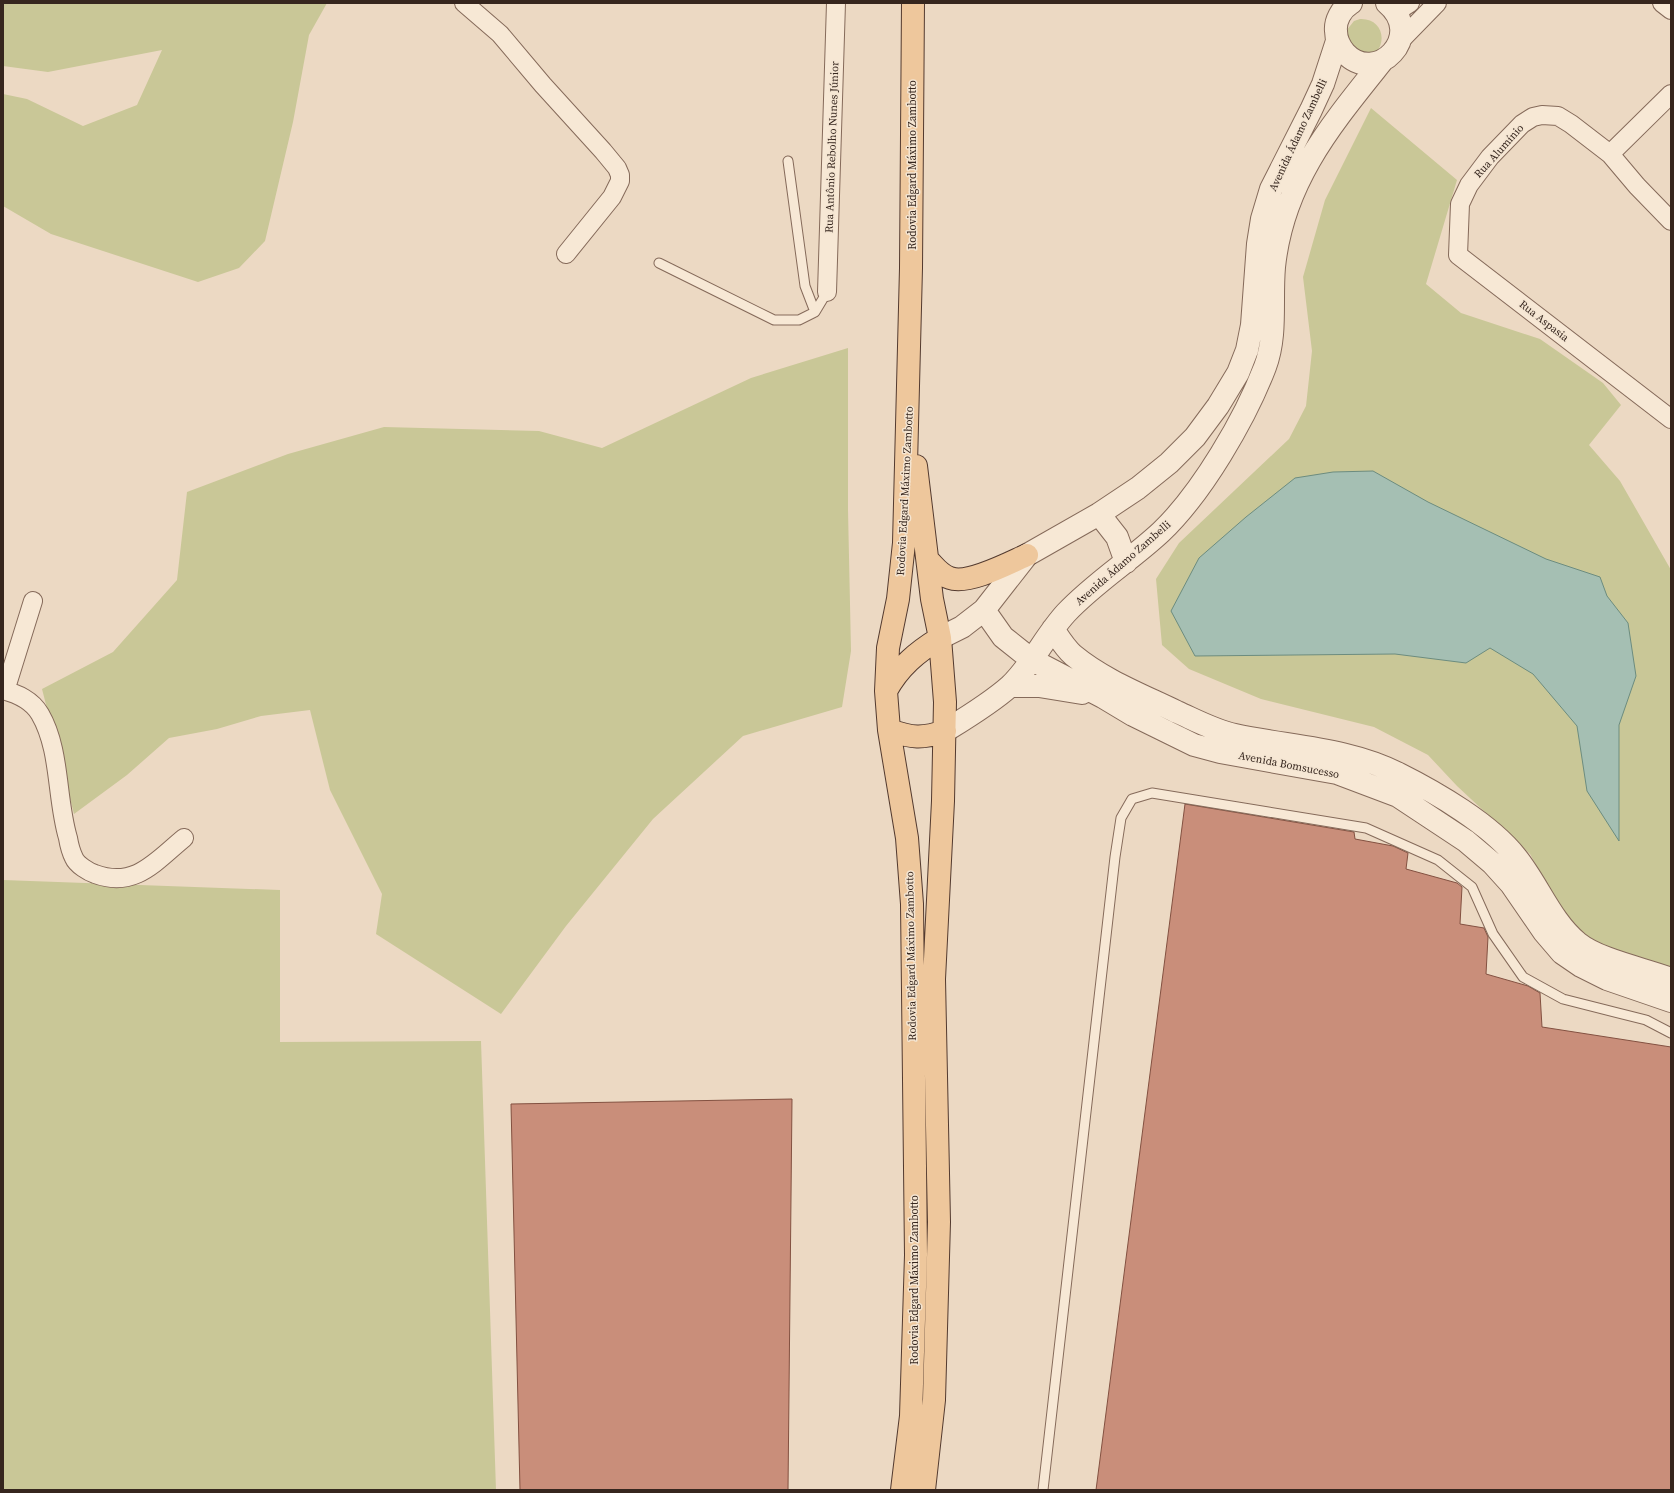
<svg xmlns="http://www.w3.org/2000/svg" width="1674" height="1493" font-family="'Source Serif 4',serif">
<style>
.green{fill:#c9c797}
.water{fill:#a5bfb3;stroke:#6c8c7f}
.building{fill:#c98e7a;stroke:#835141}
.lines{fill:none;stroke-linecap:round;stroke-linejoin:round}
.service-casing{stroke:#856a5a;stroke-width:11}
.minor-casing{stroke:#856a5a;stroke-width:20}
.tertiary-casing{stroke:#856a5a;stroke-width:24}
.primary-casing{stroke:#533a2f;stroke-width:24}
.service{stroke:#f7e8d5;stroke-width:9}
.minor{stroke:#f7e8d5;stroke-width:18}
.tertiary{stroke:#f7e8d5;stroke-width:22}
.primary{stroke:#eec79c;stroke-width:22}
.labels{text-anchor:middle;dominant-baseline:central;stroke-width:3;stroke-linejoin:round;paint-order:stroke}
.street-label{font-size:11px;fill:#36261e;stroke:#f4e5d2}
</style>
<rect width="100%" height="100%" fill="#ecd9c3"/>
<path class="green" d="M 3,3 L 327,3 L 309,35 L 293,122 L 265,241 L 239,268 L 198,282 L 51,234 L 3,206 L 3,94 L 27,99 L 83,126 L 137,105 L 162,50 L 48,72 L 3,66 Z
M 1360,19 C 1380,18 1388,38 1376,53 L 1352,53 L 1346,31 L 1354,21 Z
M 1371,108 L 1457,180 L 1426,284 L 1461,313 L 1540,339 L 1603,383 L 1621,405 L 1589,445 L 1620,481 L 1671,570 L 1671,973 L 1586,938 L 1559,907 L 1530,854 L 1457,786 L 1428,755 L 1374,727 L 1261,699 L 1189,669 L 1162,645 L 1156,579 L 1179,543 L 1289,439 L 1306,406 L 1312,351 L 1303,277 L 1325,200 Z
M 848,348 L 848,510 L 851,651 L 842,707 L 743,736 L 653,819 L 566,926 L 501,1014 L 376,934 L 382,894 L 330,790 L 310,710 L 261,716 L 217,729 L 169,738 L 127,775 L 74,814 L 42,689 L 113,652 L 177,580 L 187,492 L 288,454 L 384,427 L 539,431 L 602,448 L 751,378 Z
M 3,880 L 280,890 L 280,1042 L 481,1041 L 496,1490 L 3,1490 Z"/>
<path class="water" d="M 1373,471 L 1428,502 L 1546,559 L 1600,577 L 1607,596 L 1628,623 L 1636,676 L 1619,725 L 1619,841 L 1587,791 L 1577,726 L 1533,674 L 1490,648 L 1466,663 L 1395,654 L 1195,656 L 1171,611 L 1199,558 L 1246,517 L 1295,478 L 1333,472 Z"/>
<path class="building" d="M 1185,804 L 1354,832 L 1355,839 L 1393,846 L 1408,853 L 1406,869 L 1457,883 L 1462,887 L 1460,924 L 1484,928 L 1488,937 L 1486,974 L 1528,986 L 1540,993 L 1542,1027 L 1671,1047 L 1671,1490 L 1096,1490 Z
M 792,1099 L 788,1490 L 520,1490 L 511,1104 Z"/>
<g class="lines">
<g class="service-casing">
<path id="service" d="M 788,161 L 805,286 L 815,312
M 659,263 L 774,320 L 799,320 L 815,312 L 827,292
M 1043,1490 L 1115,857 L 1121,818 L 1132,799 L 1152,793 L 1366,828 L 1438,860 L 1472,887 L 1493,934 L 1523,977 L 1563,999 L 1646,1020 L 1671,1033"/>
</g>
<g class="minor-casing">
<path id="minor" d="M 464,3 L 500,34 L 543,85 L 603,151 L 617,168 L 620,175 L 620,181 L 612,197 L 566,254
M 1662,3 L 1671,10
M 1396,12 L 1410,3
M 1399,42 L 1437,3
M 1610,154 L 1671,94
M 1671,221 L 1637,186 L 1610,154 L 1571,124 L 1558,116 L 1542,115 L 1533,117 L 1522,124 L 1490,157 L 1469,185 L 1460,204 L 1458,255 L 1671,419
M 827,292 L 836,3
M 3,690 C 18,694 32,700 40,714 C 61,750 56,798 68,838 C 69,844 71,852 74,858 C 77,865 89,872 95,874 C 135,889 156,861 184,838
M 5,691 L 33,601"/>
</g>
<g class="tertiary-casing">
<path id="tertiary" d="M 1351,3 C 1341,9 1335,21 1336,31 C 1336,40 1340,47 1345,53 C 1376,86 1426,36 1387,3
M 1099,514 L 1117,537 L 1126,562
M 984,610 L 1003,637 L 1032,660 L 1103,697 L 1133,715 L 1194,745 L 1220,752 L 1337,773 L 1398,796 L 1466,841 L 1492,863 L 1511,884 L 1544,932 L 1562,953 L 1581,966 L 1607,979 L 1671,1001
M 1053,629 C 1059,638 1065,648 1073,655 C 1103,680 1142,695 1177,712 C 1195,720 1215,731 1235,735 C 1290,747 1348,748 1399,774 C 1437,793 1490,824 1516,857 C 1538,884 1551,921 1578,943 C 1599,960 1645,969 1671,979
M 940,638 L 962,627 L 984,610 L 1027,555 L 1099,514 L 1138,488 L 1169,463 L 1195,437 L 1218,406 L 1238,373 L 1247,350 L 1252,325 L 1258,244 L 1262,219 L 1271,189 L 1311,110 L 1323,84 L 1337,41
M 1010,686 L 1039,686 L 1082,693
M 945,731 C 966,718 991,703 1010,686 C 1032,665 1045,636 1066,613 C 1094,583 1131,560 1161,532 C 1202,493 1245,419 1265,367 C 1277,335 1271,301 1274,267 C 1283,181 1331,125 1383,60"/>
</g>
<g class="primary-casing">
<path id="primary" d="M 916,466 L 932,599 L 940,638 L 945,702 L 943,801 L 934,979 L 939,1222 L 934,1400 L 924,1490
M 928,560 C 935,567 940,575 950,578 C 968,585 1009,563 1027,555
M 886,691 C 899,667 917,652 940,638
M 889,730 C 912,738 922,739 945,731
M 902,1490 L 911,1416 L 916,1255 L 912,904 L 907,838 L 889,730 L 886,691 L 888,648 L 898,599 L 904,543 L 911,268 L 913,3"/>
</g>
<use href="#service" class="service"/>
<use href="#minor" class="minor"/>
<use href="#tertiary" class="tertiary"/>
<use href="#primary" class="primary"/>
</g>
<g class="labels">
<g class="street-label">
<text transform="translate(1298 135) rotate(-65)">Avenida Ádamo Zambelli</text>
<text transform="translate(832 147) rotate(-88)">Rua Antônio Rebolho Nunes Júnior</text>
<text transform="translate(1499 151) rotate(-48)">Rua Alumínio</text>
<text transform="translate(912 165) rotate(-90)">Rodovia Edgard Máximo Zambotto</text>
<text transform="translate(1544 321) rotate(38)">Rua Aspasia</text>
<text transform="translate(905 491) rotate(-87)">Rodovia Edgard Máximo Zambotto</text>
<text transform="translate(1123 563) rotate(-41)">Avenida Ádamo Zambelli</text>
<text transform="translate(1289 765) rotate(11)">Avenida Bomsucesso</text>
<text transform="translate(911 956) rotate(-91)">Rodovia Edgard Máximo Zambotto</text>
<text transform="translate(914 1280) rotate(-90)">Rodovia Edgard Máximo Zambotto</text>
</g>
</g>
<rect width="1674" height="1493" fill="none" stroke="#36261e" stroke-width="8"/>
</svg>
